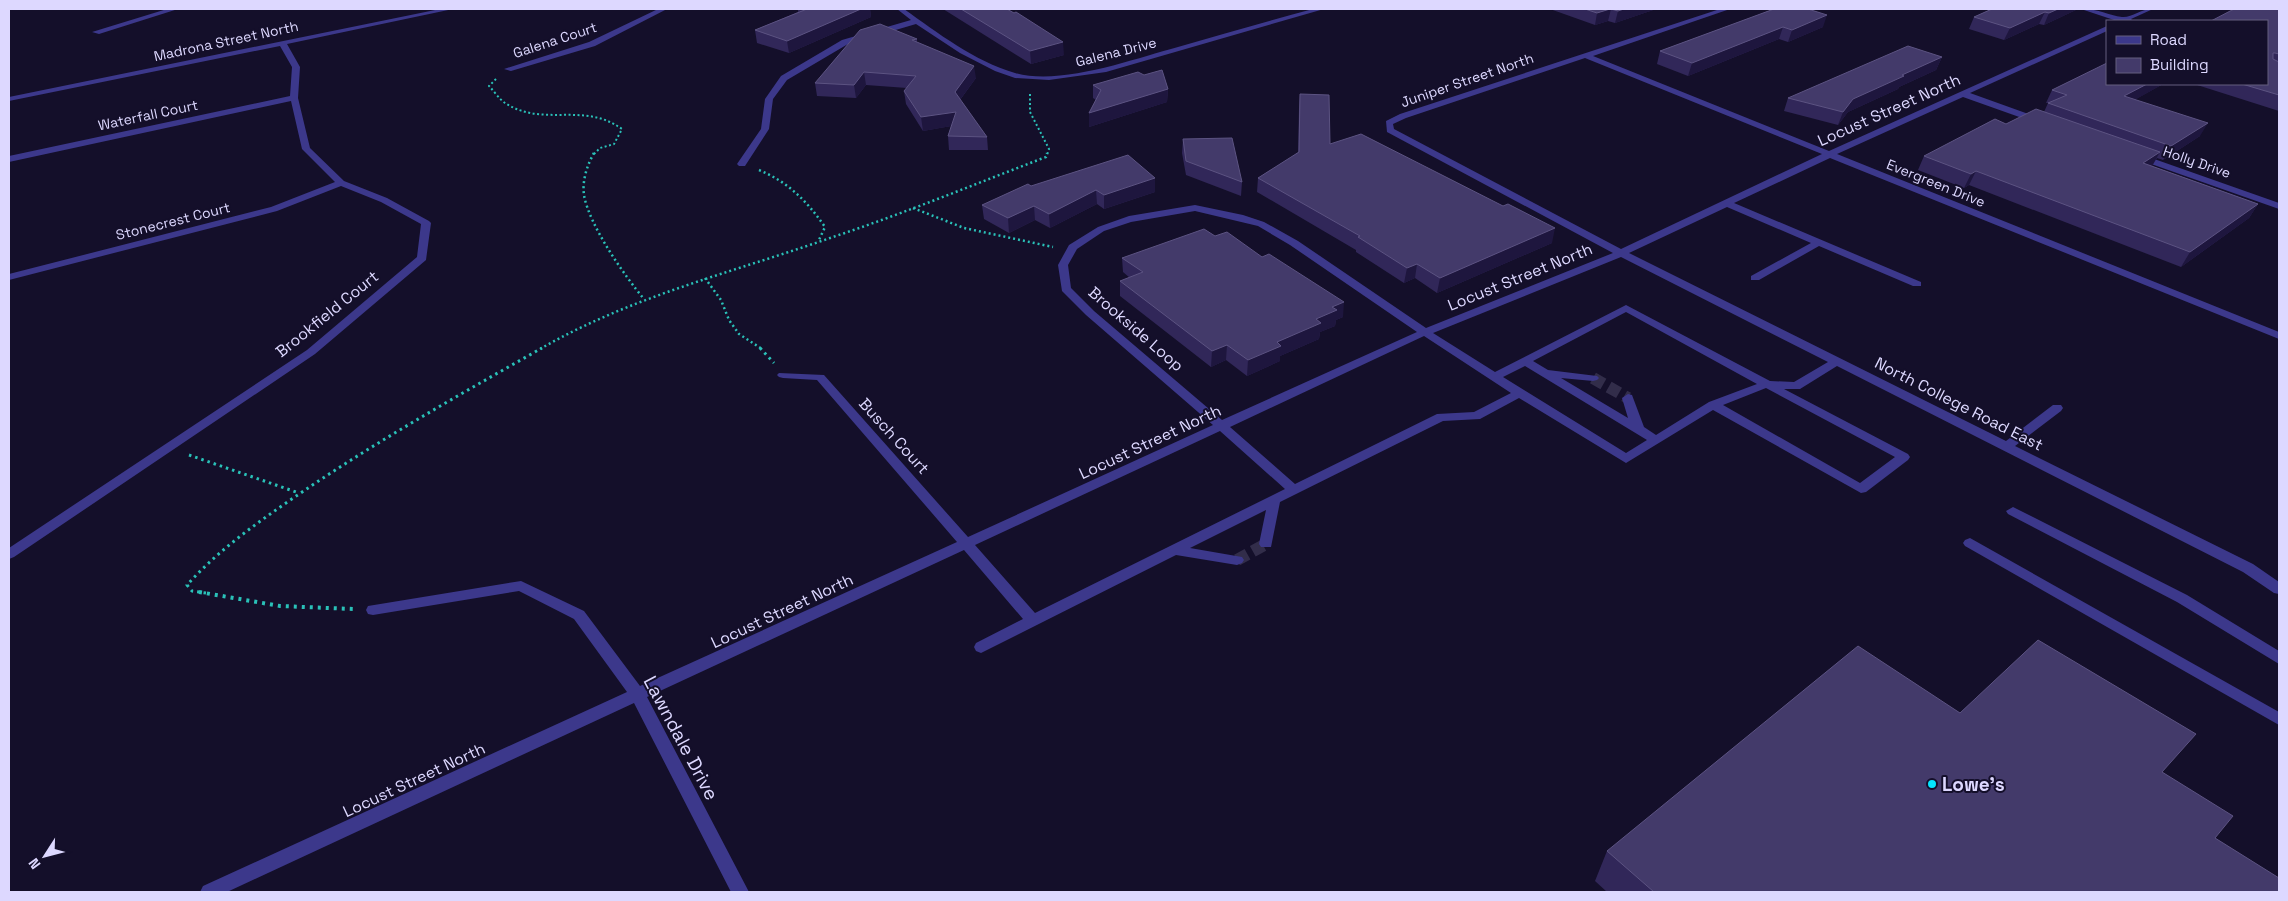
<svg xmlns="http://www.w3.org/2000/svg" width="2288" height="901" font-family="'Space Grotesk',sans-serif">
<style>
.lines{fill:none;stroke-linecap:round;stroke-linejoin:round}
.minor-tunnel{stroke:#322d4a;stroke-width:12;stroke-dasharray:12 6;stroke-linecap:butt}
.path-far3{stroke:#2ac1b8;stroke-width:2;stroke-dasharray:2 2.5;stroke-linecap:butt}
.path-far2{stroke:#2ac1b8;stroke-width:2.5;stroke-dasharray:2 3;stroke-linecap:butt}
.path-far1{stroke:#2ac1b8;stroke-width:3;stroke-dasharray:2.5 4;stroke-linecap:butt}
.path{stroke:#2ac1b8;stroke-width:4;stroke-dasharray:3 5;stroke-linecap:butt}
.minor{fill:#3c388b;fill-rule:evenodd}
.wall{fill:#312759}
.shaded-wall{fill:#1e163e}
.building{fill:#433a6a;stroke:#5c5382}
.poi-dot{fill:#04e6ff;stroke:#140f2a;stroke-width:2}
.labels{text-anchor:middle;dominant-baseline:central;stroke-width:4;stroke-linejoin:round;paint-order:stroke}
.far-street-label{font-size:14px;fill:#ddd8ff;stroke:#140f2a}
.street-label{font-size:16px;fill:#ddd8ff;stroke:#140f2a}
.near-street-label{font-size:19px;fill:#ddd8ff;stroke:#140f2a}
.near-poi-label{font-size:19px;font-weight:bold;fill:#ddd8ff;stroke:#140f2a;text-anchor:start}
</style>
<rect width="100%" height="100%" fill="#140f2a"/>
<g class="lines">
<path class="minor-tunnel" d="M 1593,378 L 1628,398
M 1237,560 L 1266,544"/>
<path class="path-far3" d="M 496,79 L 489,86 C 494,91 499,99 505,103 C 544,128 583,101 622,129 L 614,144 L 600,148 L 593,155
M 1030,94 L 1030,112 L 1049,149 L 1047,155"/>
<path class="path-far2" d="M 594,153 C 587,165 582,181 584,195 C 589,225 624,275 644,299
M 759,170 C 788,182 807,201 825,227 L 818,242
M 913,208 L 964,228 L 1053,247
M 705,278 L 721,300 L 729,320 L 739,334 L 762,349
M 540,349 C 632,296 734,272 833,237 C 905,213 975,184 1046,157 L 1047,153"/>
<path class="path-far1" d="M 760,348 L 774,363
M 189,455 L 299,493
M 206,593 L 192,591 L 187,585 C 222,546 268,515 311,486 C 386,436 464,392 542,348"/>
<path class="path" d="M 199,592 L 280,606 L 353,609"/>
<path class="minor" d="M 167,9 L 178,9 L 99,34 L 92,32 Z
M 440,9 L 453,9 L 287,44 L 300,67 L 298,98 L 310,148 L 344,181 L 387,198 L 429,221 L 431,223 L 426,260 L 315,354 L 14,557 L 9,559 L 9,548 L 307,350 L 417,257 L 421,224 L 381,202 L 341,186 L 277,211 L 9,280 L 9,274 L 271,207 L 335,182 L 302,149 L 291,101 L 9,162 L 9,156 L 290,96 L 292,67 L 280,46 L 9,101 L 9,97 Z
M 658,9 L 667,9 L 595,46 L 511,71 L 504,69 L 589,42 Z
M 897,9 L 904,9 C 938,33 974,61 1015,73 C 1061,86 1133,59 1178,47 C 1223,34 1268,21 1313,9 L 1324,9 L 1106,72 L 1049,80 L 1015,78 L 995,71 L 960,53 L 916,24 L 848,44 L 787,80 L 773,99 L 769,129 L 745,166 L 739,166 L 737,164 L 761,129 L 765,99 L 781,76 L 842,40 L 911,20 Z
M 1720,9 L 1730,9 L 1593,56 L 1829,151 L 2107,26 L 2107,31 L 1970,93 L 2042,119 L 2042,123 L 2036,123 L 1963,97 L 1837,154 L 2279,332 L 2279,339 L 1830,158 L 1734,203 L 1921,282 L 1921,286 L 1913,286 L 1819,246 L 1759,280 L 1751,280 L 1751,276 L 1811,243 L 1727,207 L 1629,253 L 2006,441 L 2053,405 L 2061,405 L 2063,408 L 2061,411 L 2015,446 L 2253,564 L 2279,582 L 2279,594 L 2274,593 L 2243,572 L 1837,366 L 1800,389 L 1784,389 L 1908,454 L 1910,457 L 1908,460 L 1866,492 L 1861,493 L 1713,410 L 1626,463 L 1519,398 L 1480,419 L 1443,421 L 1280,502 L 1271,547 L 1261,547 L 1259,544 L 1266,510 L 1190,548 L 1242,557 L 1244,560 L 1242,563 L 1237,565 L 1176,555 L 981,653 L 976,651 L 974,647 L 976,643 L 1023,619 L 964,550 L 647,697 L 749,892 L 731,892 L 634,703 L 227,892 L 200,892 L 203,886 L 627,692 L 574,619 L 519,591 L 373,615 L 368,614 L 366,610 L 368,606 L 521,581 L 584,611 L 640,686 L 957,542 L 817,380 L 783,378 L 779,377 L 777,375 L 779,373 L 824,375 L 968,537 L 1213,425 L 1086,315 L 1062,291 L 1058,265 L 1069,245 L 1098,227 L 1129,216 L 1195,205 L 1243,215 L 1264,222 L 1298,241 L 1426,328 L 1613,253 L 1387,132 L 1386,121 L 1400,114 ZM 1585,58 L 1822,154 L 1621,249 L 1394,129 L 1393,124 L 1406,118 ZM 1195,211 L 1258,226 L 1290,245 L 1417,332 L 1222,420 L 1094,311 L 1071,288 L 1068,265 L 1077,249 L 1104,231 L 1131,222 ZM 1621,257 L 1828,362 L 1794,382 L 1770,381 L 1626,305 L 1495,372 L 1433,333 ZM 1626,312 L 1757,384 L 1709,402 L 1656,435 L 1644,427 L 1632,395 L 1628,394 L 1622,398 L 1628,418 L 1561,378 L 1593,381 L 1597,380 L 1599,378 L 1597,376 L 1548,370 L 1533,361 ZM 1424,336 L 1511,393 L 1474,412 L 1437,414 L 1295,484 L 1230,427 ZM 1525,366 L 1647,440 L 1626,453 L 1503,377 ZM 1766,388 L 1895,457 L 1860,483 L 1723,405 ZM 1220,431 L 1285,489 L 1035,613 L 975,545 Z
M 2081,9 C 2096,8 2108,15 2122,17 C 2132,18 2142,8 2153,9 L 2131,19 L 2133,21 L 2117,21 Z
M 2140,154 L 2279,203 L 2279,209 L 2137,159 L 2137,155 Z
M 2013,507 L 2187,595 L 2279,651 L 2279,664 L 2177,602 L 2008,514 L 2006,511 Z
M 1970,538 L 2279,712 L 2279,725 L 1965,546 L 1963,543 L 1965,540 Z"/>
</g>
<path class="wall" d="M 798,9 L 870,9 L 871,17 L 789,53 L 757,43 L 755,30 L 798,12 Z
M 943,9 L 1007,9 L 1064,55 L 1031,64 Z
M 1550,9 L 1656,9 L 1615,23 L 1608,21 L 1595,25 Z
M 1774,9 L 1823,27 L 1788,42 L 1779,39 L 1688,76 L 1657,64 L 1660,51 Z
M 1992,9 L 2078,9 L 2044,25 L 2039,24 L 2004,40 L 1969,29 L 1974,17 Z
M 2279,9 L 2279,111 L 2194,84 L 2267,84 Z
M 917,39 L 917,43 L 976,78 L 960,100 L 987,137 L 988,150 L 949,150 L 948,136 L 951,126 L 923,131 L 906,104 L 904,91 L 907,88 L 866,85 L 856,98 L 817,96 L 815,83 Z
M 1942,57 L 1936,70 L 1899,87 L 1898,89 L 1848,112 L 1838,125 L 1784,111 L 1788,98 Z
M 2107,84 L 2163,84 L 2134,100 L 2200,136 L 2163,160 L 2157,158 L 2152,166 L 2258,204 L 2249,218 L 2181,267 L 1969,185 L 1964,188 L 1918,170 L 1924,156 L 2006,124 L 2044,112 L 2048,103 L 2046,103 L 2052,90 Z
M 1093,85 L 1168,89 L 1167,102 L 1089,127 L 1089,113 L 1096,100 L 1093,98 Z
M 1300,94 L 1330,144 L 1552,243 L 1437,293 L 1415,278 L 1404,283 L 1356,252 L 1356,250 L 1257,192 L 1258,178 L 1298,153 L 1299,107 Z
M 1183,139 L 1242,182 L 1241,196 L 1186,175 L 1182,153 Z
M 1031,186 L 1155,192 L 1104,209 L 1097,204 L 1050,228 L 1035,220 L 1009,233 L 984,219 L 982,205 Z
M 1215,236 L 1343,317 L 1336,320 L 1335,326 L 1320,332 L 1319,339 L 1280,356 L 1280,361 L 1247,376 L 1226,360 L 1211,367 L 1120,296 L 1120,281 L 1130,278 L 1123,272 L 1122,258 Z
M 1960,713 L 2163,773 L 2215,838 L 2279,892 L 1607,892 L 1595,881 L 1607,851 Z"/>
<path class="shaded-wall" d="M 861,9 L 870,9 L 871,17 L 789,53 L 787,41 Z
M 1611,9 L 1608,21 L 1595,25 L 1597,13 Z
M 1624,9 L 1656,9 L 1615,23 L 1618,11 Z
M 2058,9 L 2078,9 L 2044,25 L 2049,13 Z
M 2045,12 L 2039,24 L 2004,40 L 2010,28 Z
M 1827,15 L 1823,27 L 1788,42 L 1792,30 Z
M 1783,27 L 1779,39 L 1688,76 L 1692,63 Z
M 1063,42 L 1064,55 L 1031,64 L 1030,51 Z
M 1942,57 L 1936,70 L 1899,87 L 1898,89 L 1848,112 L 1838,125 L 1843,112 L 1853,99 L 1902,75 Z
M 974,66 L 976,78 L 956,105 L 955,92 Z
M 864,72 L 866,85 L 856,98 L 854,85 Z
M 2147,84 L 2163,84 L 2117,110 L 2124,96 Z
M 1168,89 L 1167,102 L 1089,127 L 1089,113 Z
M 956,112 L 957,125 L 923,131 L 921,117 Z
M 2208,123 L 2200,136 L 2163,160 L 2171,146 Z
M 2160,152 L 2152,166 L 2143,163 Z
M 1976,171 L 1969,185 L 1964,188 L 1971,174 Z
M 1155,178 L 1155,192 L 1104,209 L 1104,195 Z
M 1096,190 L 1097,204 L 1050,228 L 1049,214 Z
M 2258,204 L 2249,218 L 2181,267 L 2190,252 Z
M 1034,206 L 1035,220 L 1009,233 L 1008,218 Z
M 1555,228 L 1552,243 L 1437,293 L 1440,278 Z
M 1417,264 L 1415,278 L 1404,283 L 1407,268 Z
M 1344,302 L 1343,317 L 1336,320 L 1335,326 L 1320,332 L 1319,339 L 1280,356 L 1280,361 L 1247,376 L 1248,360 L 1316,319 L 1332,307 Z
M 1227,345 L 1226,360 L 1211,367 L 1212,351 Z"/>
<path class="building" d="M 807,9 L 861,9 L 787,41 L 755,30 Z
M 961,9 L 1007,9 L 1014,13 L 1016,12 L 1063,42 L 1030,51 Z
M 1585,9 L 1610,9 L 1597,13 Z
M 1611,9 L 1624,9 L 1618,11 Z
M 1774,9 L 1808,9 L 1827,15 L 1792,30 L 1783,27 L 1692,63 L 1660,51 Z
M 1992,9 L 2058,9 L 2049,13 L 2045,12 L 2010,28 L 1974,17 Z
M 2234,9 L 2279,9 L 2279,54 L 2275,53 L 2273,53 L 2273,59 L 2279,62 L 2279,95 L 2242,84 L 2267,84 L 2267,21 L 2211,21 Z
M 880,24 L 917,39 L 912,40 L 974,66 L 955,92 L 987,137 L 948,136 L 956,112 L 921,117 L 904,91 L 916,76 L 864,72 L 854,85 L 815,83 L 860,30 Z
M 1908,46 L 1942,57 L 1902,75 L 1904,76 L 1853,99 L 1843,112 L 1788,98 Z
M 2107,63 L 2107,84 L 2147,84 L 2124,96 L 2208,123 L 2171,146 L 2048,103 L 2067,95 L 2052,90 Z
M 1162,70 L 1168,89 L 1089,113 L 1101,90 L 1093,85 L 1138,72 L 1144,75 Z
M 1300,94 L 1329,95 L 1330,144 L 1361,134 L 1503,206 L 1508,204 L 1555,228 L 1440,278 L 1417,264 L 1407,268 L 1358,237 L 1360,236 L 1258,178 L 1299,152 Z
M 2036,109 L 2160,152 L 2143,163 L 2258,204 L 2190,252 L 1976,171 L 1971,174 L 1924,156 L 1995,119 L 2006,124 Z
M 1232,138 L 1242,182 L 1186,161 L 1183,139 Z
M 1128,155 L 1155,178 L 1104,195 L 1096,190 L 1049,214 L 1034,206 L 1008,218 L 982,205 L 1028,184 L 1031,186 Z
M 1204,229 L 1215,236 L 1227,232 L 1262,257 L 1269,254 L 1344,302 L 1332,307 L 1337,310 L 1316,319 L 1321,323 L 1277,342 L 1281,346 L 1248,360 L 1227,345 L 1212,351 L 1120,281 L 1143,272 L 1122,258 Z
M 2038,640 L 2196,734 L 2162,772 L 2233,816 L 2215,838 L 2279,878 L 2279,892 L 1654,892 L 1607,851 L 1858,646 L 1960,713 Z"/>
<circle class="poi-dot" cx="1932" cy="784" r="5"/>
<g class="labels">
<g class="far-street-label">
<text transform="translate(555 40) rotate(-18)">Galena Court</text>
<text transform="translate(226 41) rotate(-12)">Madrona Street North</text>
<text transform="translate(1116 52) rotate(-14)">Galena Drive</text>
<text transform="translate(1467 80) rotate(-19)">Juniper Street North</text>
<text transform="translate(148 115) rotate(-12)">Waterfall Court</text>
<text transform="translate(2197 162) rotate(19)">Holly Drive</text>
<text transform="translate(1936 183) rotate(22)">Evergreen Drive</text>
<text transform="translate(173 221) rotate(-14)">Stonecrest Court</text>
</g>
<g class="street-label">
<text transform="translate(1889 110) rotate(-24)">Locust Street North</text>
<text transform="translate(1520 277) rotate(-22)">Locust Street North</text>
<text transform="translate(327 314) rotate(-39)">Brookfield Court</text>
<text transform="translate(1136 329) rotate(41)">Brookside Loop</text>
<text transform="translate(1959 404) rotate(27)">North College Road East</text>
<text transform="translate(894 436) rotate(48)">Busch Court</text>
<text transform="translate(1150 442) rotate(-25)">Locust Street North</text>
<text transform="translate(782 611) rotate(-25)">Locust Street North</text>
<text transform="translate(414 780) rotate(-25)">Locust Street North</text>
</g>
<g class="near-street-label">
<text transform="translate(681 738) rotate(62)">Lawndale Drive</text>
</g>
<g class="near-poi-label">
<text x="1942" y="784">Lowe's</text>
</g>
</g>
<rect width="2288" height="901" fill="none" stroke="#ddd8ff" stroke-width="20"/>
<rect x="2106" y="20" width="162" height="65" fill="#140f2a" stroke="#645f7f"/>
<rect x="2116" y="36" width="25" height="8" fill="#3c388b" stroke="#645f7f"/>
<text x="2150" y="45" font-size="15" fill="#ddd8ff">Road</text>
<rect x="2116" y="58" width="25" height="15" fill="#433a6a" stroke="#645f7f"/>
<text x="2150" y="70" font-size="15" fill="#ddd8ff">Building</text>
<g transform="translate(45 856) rotate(234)" stroke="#140f2a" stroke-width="4" paint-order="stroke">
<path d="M0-4L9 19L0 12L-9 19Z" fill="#ddd8ff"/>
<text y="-8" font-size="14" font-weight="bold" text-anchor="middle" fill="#ddd8ff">N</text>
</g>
</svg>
